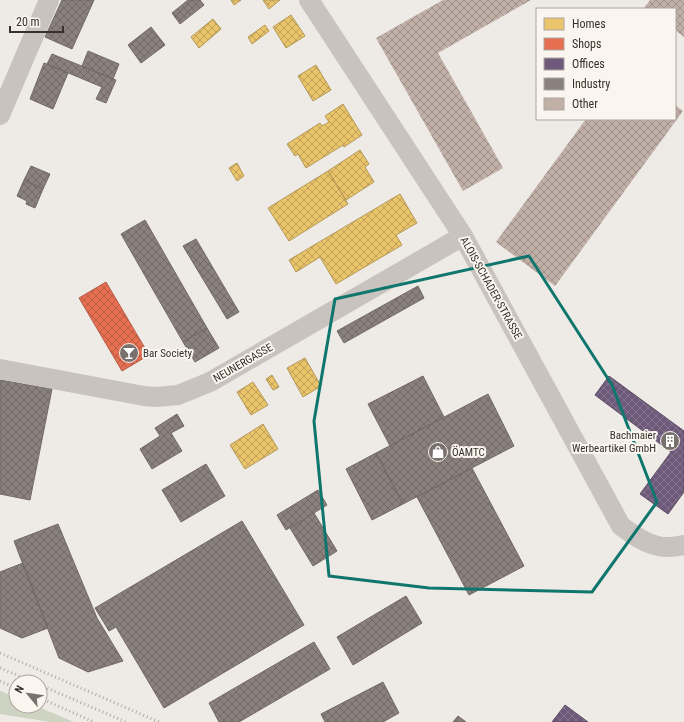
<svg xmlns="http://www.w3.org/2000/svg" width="684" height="722" font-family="'Roboto Condensed',sans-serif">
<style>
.green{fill:#cfd3c1}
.homes{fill:url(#homes-cross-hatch);stroke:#b49857}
.shops{fill:url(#shops-cross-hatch);stroke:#b35c46}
.offices{fill:url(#offices-cross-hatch);stroke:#5d4d63}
.industry{fill:url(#industry-cross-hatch);stroke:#726964}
.building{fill:url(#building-cross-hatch)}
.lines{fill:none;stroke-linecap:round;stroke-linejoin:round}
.minor{stroke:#c8c3be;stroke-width:20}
.rail{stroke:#b0aba8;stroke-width:3;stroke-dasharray:1 3;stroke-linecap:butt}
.marked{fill:none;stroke:#0f766e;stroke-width:3;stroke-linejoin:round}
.labels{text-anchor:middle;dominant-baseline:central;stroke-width:4;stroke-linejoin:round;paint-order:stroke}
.street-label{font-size:11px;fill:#39302c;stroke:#faf5ee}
.poi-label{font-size:11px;fill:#39302c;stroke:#faf5ee;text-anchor:start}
</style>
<defs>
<pattern id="homes-cross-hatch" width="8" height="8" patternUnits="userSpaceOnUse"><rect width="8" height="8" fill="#e9c46a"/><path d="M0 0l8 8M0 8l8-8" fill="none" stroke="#bea057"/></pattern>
<pattern id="shops-cross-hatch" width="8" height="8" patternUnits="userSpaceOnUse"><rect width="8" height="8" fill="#e76f51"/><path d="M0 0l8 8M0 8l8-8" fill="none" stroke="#bc5c43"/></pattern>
<pattern id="offices-cross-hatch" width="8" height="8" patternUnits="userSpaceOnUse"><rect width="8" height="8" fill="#6d597a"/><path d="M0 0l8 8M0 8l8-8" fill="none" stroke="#83738c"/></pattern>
<pattern id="industry-cross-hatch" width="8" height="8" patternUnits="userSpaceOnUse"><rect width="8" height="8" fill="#8a817c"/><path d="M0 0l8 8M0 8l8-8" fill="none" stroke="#726a66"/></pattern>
<pattern id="building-cross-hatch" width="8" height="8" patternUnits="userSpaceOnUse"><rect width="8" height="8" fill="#c1b0a8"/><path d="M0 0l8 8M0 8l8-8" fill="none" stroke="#9e9089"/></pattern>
</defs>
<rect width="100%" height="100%" fill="#eeeae6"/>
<path class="green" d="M 0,691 L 16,697 L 16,706 L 36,706 L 74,722 L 50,722 L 0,714 Z"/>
<path class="homes" d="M 231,0 L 241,0 L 234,5 Z
M 263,0 L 280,0 L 269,9 Z
M 291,15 L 305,36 L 286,48 L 273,27 Z
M 213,19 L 221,29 L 199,48 L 191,37 Z
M 265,25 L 269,31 L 252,44 L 248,37 Z
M 316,65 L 331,90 L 313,101 L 298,76 Z
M 343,104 L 362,135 L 344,147 L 343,145 L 306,168 L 298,154 L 295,156 L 287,144 L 320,123 L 322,126 L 329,122 L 325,116 Z
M 360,150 L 369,164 L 365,167 L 374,182 L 346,200 L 328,171 Z
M 237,163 L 244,176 L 237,181 L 229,168 Z
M 328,171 L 348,204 L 289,241 L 268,208 Z
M 400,194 L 417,223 L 396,235 L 402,245 L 336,284 L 320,257 L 296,272 L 289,260 Z
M 305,358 L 321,386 L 303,397 L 287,368 Z
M 272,375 L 279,387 L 273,390 L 266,379 Z
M 253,382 L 268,405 L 251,415 L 237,392 Z
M 263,424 L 278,449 L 245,469 L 230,445 Z"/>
<path class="shops" d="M 106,282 L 149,355 L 122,371 L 79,298 Z"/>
<path class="offices" d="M 609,376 L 684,431 L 684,492 L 668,514 L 640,494 L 671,452 L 595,395 Z
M 565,705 L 588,722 L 552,722 Z"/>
<path class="industry" d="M 62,0 L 94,0 L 72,49 L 45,37 Z
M 188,0 L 200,0 L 204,5 L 180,24 L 172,13 Z
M 151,27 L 165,45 L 141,63 L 128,45 Z
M 88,51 L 119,64 L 113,79 L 82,66 Z
M 52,54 L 116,80 L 106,103 L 96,99 L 102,87 L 47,64 Z
M 44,63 L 68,73 L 53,109 L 30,99 Z
M 31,166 L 50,174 L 43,189 L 24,180 Z
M 24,180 L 43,189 L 35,208 L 26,204 L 27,201 L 17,196 Z
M 145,220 L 207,328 L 183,342 L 121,234 Z
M 196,239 L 239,312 L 227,319 L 183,246 Z
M 418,286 L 424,298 L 344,343 L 337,331 Z
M 207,328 L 219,348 L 195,362 L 183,342 Z
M 423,376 L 444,417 L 390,446 L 368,404 Z
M 0,380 L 52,389 L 30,500 L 0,494 Z
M 488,394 L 514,446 L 403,504 L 376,453 Z
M 177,414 L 184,426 L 171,433 L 182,451 L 152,469 L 140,449 L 160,436 L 155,428 Z
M 376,453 L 403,504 L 372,520 L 346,469 Z
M 206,464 L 225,496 L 181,522 L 162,490 Z
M 472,468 L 524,566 L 469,595 L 417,497 Z
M 318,490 L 327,505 L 286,530 L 277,515 Z
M 314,513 L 337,551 L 313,566 L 290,528 Z
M 242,521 L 304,625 L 164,708 L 116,627 L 109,631 L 95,608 Z
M 58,524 L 97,618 L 123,661 L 88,672 L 59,658 L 14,541 Z
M 23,563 L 48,628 L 22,638 L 0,628 L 0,572 Z
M 406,596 L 422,623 L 353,665 L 337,637 Z
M 314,642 L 330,669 L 239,722 L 219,722 L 209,703 Z
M 383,682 L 399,713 L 383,722 L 325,722 L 321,714 Z
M 458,716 L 466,722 L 453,722 Z"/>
<path class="building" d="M 443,0 L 531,0 L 438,53 L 503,168 L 463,191 L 376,38 Z
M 650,0 L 684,0 L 684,37 L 675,30 L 675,9 L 646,9 L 644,8 Z
M 675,105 L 683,111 L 555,286 L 496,242 L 586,119 L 675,119 Z"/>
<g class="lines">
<path class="minor" d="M 309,0 L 463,236 L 621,526 C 641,541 658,552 684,545
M 0,115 L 49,0
M 0,369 L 144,396 L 156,397 L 178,395 L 210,382 L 463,236"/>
<path class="rail" d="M 0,653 L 159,722
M 0,668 L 33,682
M 0,681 L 16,688
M 40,685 L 126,722
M 40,698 L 94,722"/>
</g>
<path class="marked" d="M 529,256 L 612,385 L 657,502 L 592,592 L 429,588 L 329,576 L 314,421 L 335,299 Z"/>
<defs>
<g id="bar-disc" transform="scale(1)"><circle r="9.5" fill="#78716d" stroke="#faf5ee"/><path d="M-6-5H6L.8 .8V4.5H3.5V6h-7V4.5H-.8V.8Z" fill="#fff"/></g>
<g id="building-disc" transform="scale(1)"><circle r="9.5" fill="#78716d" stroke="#faf5ee"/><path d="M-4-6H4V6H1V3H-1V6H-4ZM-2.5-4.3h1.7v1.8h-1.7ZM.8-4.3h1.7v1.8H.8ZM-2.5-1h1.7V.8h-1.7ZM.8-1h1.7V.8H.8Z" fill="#fff"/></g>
<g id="shop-disc" transform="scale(1)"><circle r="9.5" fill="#78716d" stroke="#faf5ee"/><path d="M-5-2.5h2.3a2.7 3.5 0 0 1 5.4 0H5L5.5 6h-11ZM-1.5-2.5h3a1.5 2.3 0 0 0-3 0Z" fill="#fff"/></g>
</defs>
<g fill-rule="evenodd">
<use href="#bar-disc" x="129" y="353"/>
<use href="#building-disc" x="670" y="441"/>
<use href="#shop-disc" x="438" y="452"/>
</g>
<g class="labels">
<g class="street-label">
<text transform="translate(491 288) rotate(61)">ALOIS-SCHADER-STRASSE</text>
<text transform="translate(243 363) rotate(-30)">NEUNERGASSE</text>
</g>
<g class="poi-label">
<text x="143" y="353">Bar Society</text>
<text x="656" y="435" text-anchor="end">Bachmaier<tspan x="656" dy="13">Werbeartikel GmbH</tspan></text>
<text x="452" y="452">ÖAMTC</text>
</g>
</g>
<rect x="536" y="8" width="140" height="112" fill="#faf5ee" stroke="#ada6a0"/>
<rect x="544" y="18" width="20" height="12" fill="#e9c46a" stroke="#ada6a0"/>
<text x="572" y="28" font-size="12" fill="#39302c">Homes</text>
<rect x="544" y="38" width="20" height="12" fill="#e76f51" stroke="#ada6a0"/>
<text x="572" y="48" font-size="12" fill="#39302c">Shops</text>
<rect x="544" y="58" width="20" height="12" fill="#6d597a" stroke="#ada6a0"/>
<text x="572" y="68" font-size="12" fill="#39302c">Offices</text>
<rect x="544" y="78" width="20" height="12" fill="#8a817c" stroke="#ada6a0"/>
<text x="572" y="88" font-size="12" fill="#39302c">Industry</text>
<rect x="544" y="98" width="20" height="12" fill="#c1b0a8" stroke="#ada6a0"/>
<text x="572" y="108" font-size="12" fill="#39302c">Other</text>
<g transform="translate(28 694) rotate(299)"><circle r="19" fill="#faf5ee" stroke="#ada6a0"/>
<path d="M0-3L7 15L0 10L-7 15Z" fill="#78716d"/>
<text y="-6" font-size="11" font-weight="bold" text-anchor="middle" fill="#39302c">N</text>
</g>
<path d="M10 26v6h53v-6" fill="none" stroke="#39302c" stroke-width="2"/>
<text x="16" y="26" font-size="12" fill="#39302c" stroke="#faf5ee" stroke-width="3" paint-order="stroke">20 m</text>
</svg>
